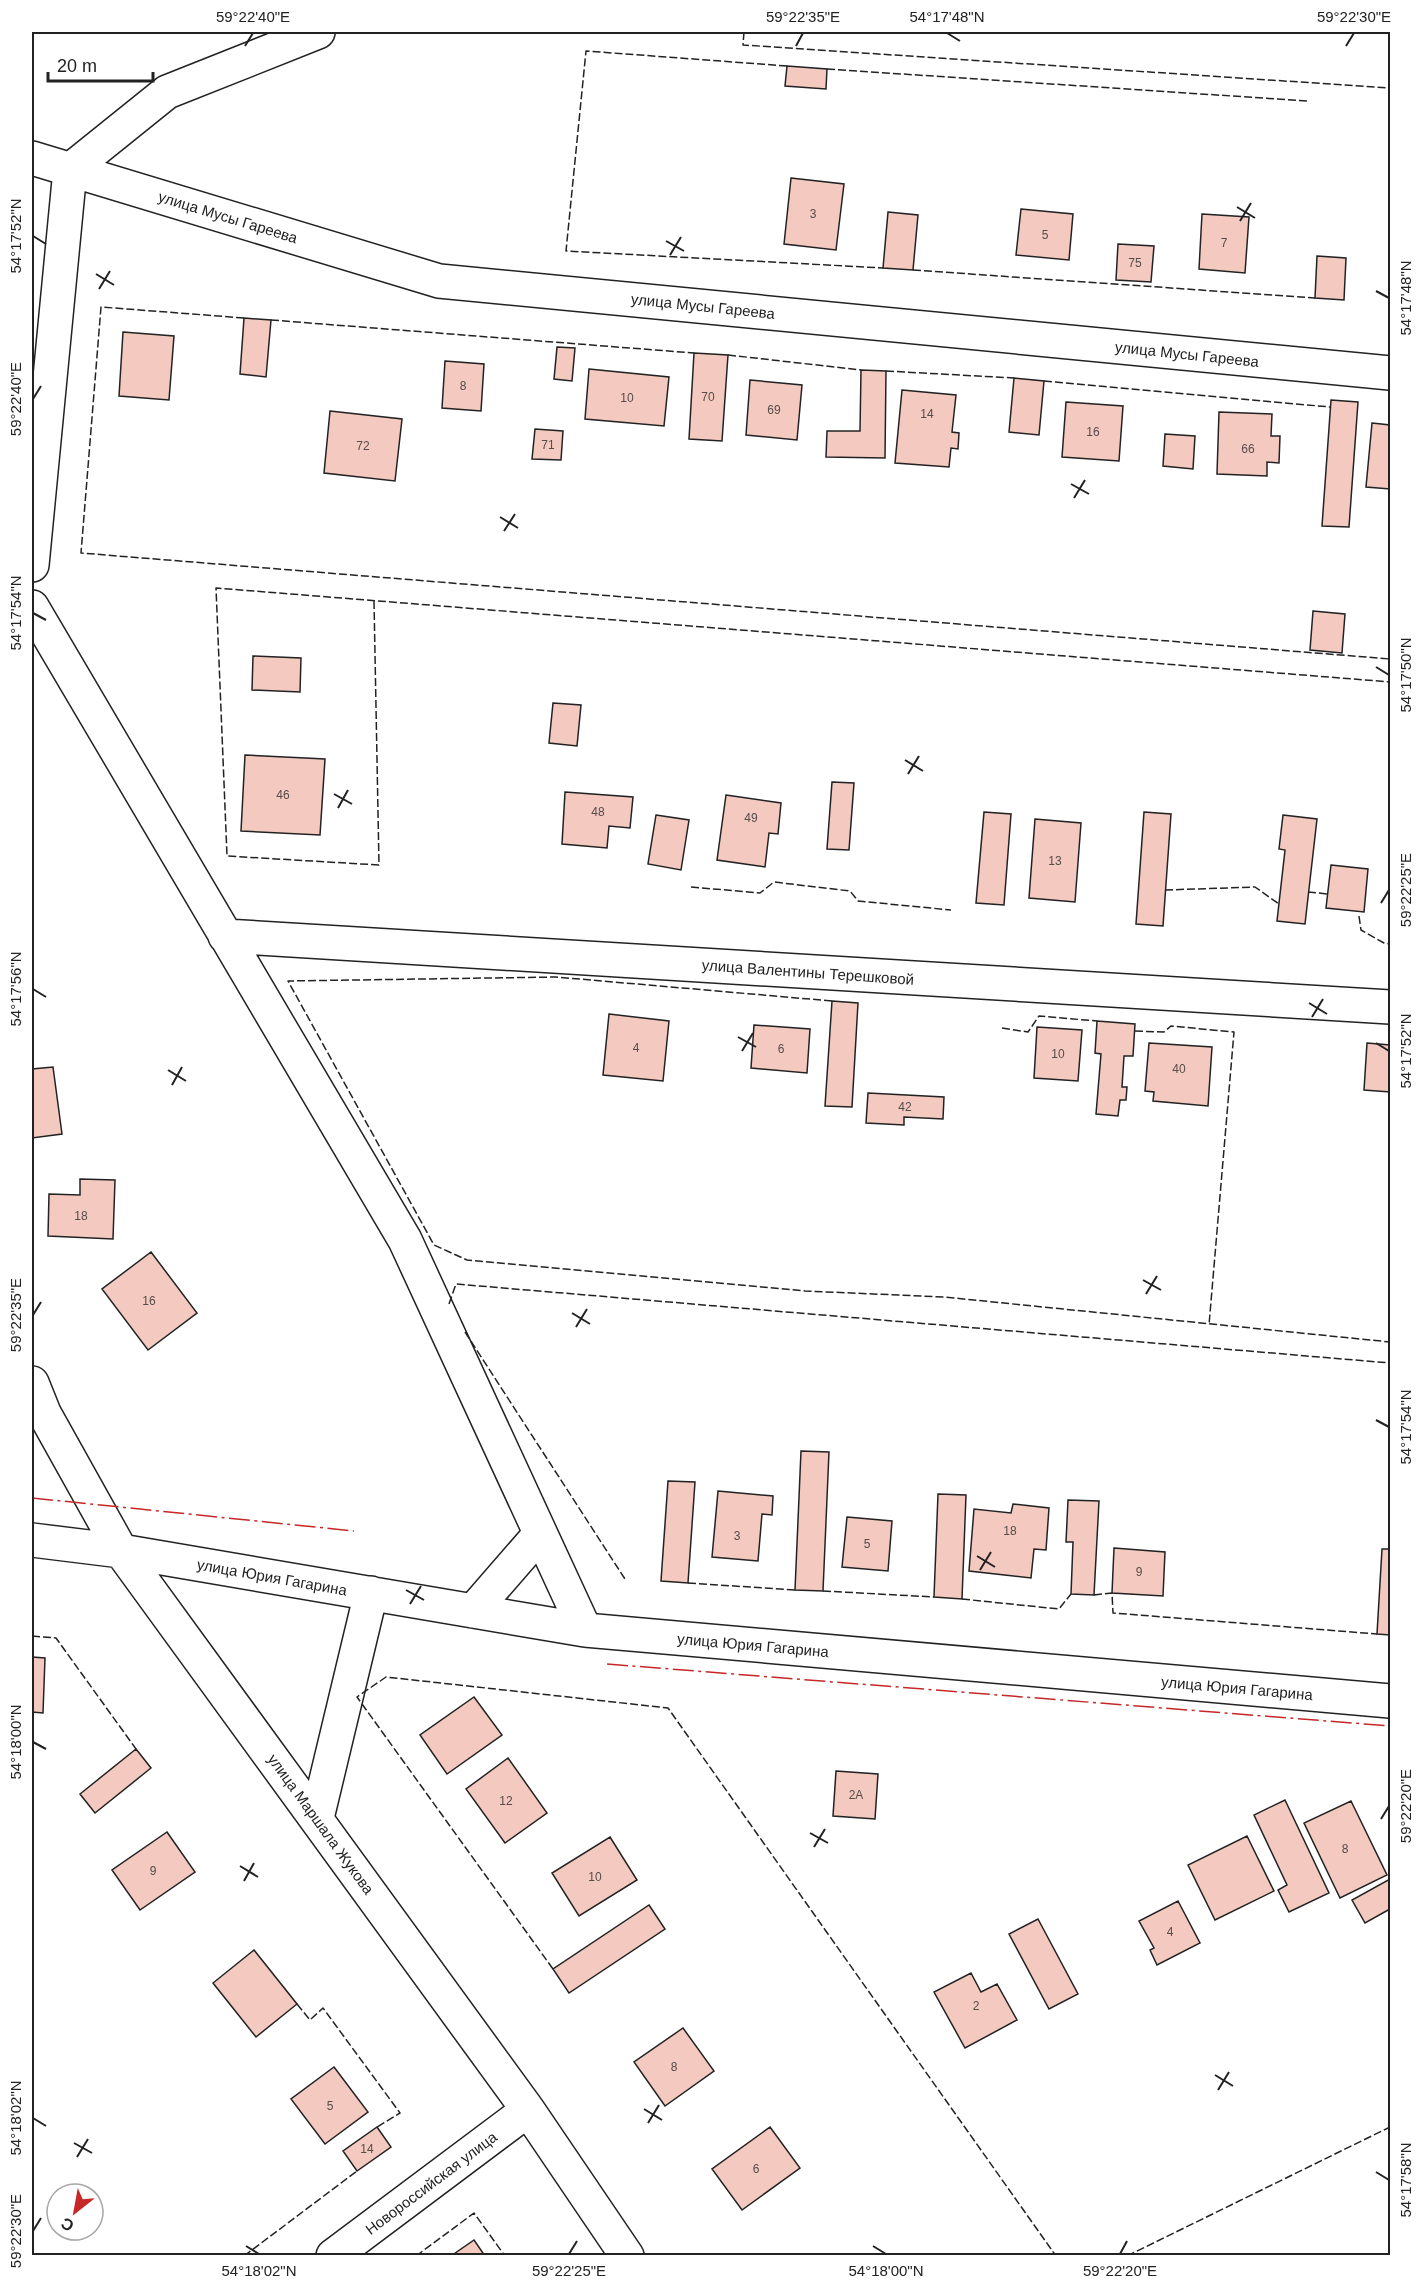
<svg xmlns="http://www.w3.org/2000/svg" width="1422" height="2287" font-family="Arial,sans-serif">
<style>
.building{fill:#f3c9c0;stroke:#222;stroke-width:1.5}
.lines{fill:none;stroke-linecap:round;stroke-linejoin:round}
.minor-casing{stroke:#222;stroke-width:36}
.minor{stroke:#fff;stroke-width:33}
.fence{stroke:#222;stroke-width:1.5;stroke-dasharray:8 3;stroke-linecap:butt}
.power{stroke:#c62828;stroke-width:1.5;stroke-dasharray:21 4.5 3 4.5;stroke-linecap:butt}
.ticks{fill:none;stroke:#222;stroke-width:2}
.labels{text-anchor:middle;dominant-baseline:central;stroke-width:4.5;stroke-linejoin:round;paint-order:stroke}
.number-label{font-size:12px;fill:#564c4a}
.street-label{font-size:15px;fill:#222;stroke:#fff}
.neatline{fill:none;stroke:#222;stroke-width:2}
.ticks-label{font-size:15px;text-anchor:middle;fill:#222}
</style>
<rect width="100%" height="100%" fill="#fff"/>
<path class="building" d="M 787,66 L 827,69 L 826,89 L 785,86 Z
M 791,178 L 844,184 L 836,250 L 784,244 Z
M 1021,209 L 1073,214 L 1069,260 L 1016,255 Z
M 888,212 L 918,215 L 913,270 L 883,268 Z
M 1202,214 L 1249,217 L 1245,273 L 1199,269 Z
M 1118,244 L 1154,246 L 1151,282 L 1116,280 Z
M 1317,256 L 1346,258 L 1344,300 L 1315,298 Z
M 244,318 L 271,320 L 266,377 L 240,374 Z
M 123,332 L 174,336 L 169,400 L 119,396 Z
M 557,347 L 575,348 L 572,381 L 554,379 Z
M 694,353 L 728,355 L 722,441 L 689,439 Z
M 445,361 L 484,364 L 481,411 L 442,408 Z
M 589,369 L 669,377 L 664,426 L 585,419 Z
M 861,370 L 886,371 L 885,458 L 826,457 L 827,431 L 860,431 Z
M 1014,378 L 1044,381 L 1039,435 L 1009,432 Z
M 750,380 L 802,385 L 797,440 L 746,435 Z
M 902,390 L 956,395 L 952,432 L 959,433 L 958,449 L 951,448 L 949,467 L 895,463 Z
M 1331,400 L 1358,402 L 1349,527 L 1322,526 Z
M 1066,402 L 1123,406 L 1119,461 L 1062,457 Z
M 330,411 L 402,419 L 395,481 L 324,473 Z
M 1219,412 L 1272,414 L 1271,436 L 1280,436 L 1279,463 L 1267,462 L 1267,476 L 1217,474 Z
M 1372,423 L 1390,425 L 1390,489 L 1366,487 Z
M 535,429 L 563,431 L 561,460 L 532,459 Z
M 1165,434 L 1195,436 L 1193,469 L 1163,466 Z
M 1313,611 L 1345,614 L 1342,653 L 1310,650 Z
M 253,656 L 301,658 L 300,692 L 252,690 Z
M 553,703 L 581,705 L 577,746 L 549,743 Z
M 245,755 L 325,759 L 320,835 L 241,831 Z
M 832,782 L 854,783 L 849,850 L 827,849 Z
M 565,792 L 633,797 L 630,828 L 609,826 L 607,848 L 562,844 Z
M 726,795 L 781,803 L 778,834 L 769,833 L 765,867 L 717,860 Z
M 984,812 L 1011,814 L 1004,905 L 976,903 Z
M 1144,812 L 1171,814 L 1163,926 L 1136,924 Z
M 656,815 L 689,820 L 681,870 L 648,864 Z
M 1283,815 L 1317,819 L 1305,924 L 1277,921 L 1285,850 L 1279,849 Z
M 1035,819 L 1081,823 L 1075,902 L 1029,898 Z
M 1331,865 L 1368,869 L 1364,912 L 1326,908 Z
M 832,1001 L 858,1003 L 852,1107 L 825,1106 Z
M 609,1014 L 669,1021 L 663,1081 L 603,1075 Z
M 1097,1021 L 1135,1024 L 1133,1056 L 1124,1056 L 1122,1087 L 1127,1087 L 1126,1100 L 1120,1100 L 1118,1116 L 1096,1114 L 1101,1054 L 1095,1053 Z
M 754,1025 L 810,1029 L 807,1073 L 751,1068 Z
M 1037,1027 L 1082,1030 L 1078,1081 L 1034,1078 Z
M 1149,1043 L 1212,1047 L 1208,1106 L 1153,1101 L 1154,1092 L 1145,1091 Z
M 1367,1043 L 1390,1045 L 1390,1092 L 1364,1090 Z
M 53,1067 L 62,1134 L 32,1138 L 32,1069 Z
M 868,1093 L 944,1097 L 943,1119 L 904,1117 L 904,1125 L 866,1123 Z
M 80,1179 L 115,1180 L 113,1239 L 48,1236 L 49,1194 L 80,1195 Z
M 151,1252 L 197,1313 L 148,1350 L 102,1289 Z
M 801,1451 L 829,1452 L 823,1591 L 795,1590 Z
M 668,1481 L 695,1482 L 688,1583 L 661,1581 Z
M 718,1491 L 773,1496 L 772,1515 L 762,1514 L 758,1561 L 712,1557 Z
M 938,1494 L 966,1495 L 962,1599 L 934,1597 Z
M 1068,1500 L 1099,1501 L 1094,1595 L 1071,1594 L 1073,1542 L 1066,1542 Z
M 1013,1504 L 1049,1508 L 1046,1550 L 1034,1549 L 1031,1578 L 969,1571 L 974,1509 L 1011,1513 Z
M 847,1517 L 892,1521 L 888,1571 L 842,1567 Z
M 1114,1548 L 1165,1552 L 1163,1596 L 1112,1593 Z
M 1382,1549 L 1390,1549 L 1390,1635 L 1377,1634 Z
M 32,1657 L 45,1658 L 43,1713 L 32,1712 Z
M 474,1697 L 502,1735 L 447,1774 L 420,1735 Z
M 136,1749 L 151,1768 L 95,1813 L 80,1794 Z
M 508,1758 L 547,1813 L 505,1843 L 466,1789 Z
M 836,1771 L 878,1774 L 875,1819 L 833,1816 Z
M 1285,1800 L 1329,1893 L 1289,1912 L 1278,1890 L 1287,1885 L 1254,1815 Z
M 1351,1801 L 1387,1875 L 1340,1898 L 1304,1823 Z
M 167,1832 L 195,1872 L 140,1910 L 112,1870 Z
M 1247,1836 L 1274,1891 L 1215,1920 L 1188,1865 Z
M 610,1837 L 637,1880 L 579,1916 L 552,1873 Z
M 1390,1879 L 1390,1909 L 1365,1923 L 1352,1900 Z
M 1178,1901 L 1200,1943 L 1157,1965 L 1150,1950 L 1154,1948 L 1139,1921 Z
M 649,1905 L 665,1929 L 569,1993 L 553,1969 Z
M 1038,1919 L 1078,1994 L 1049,2009 L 1009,1934 Z
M 254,1950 L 297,2004 L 256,2037 L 213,1983 Z
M 971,1973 L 981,1992 L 997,1984 L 1017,2020 L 965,2048 L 934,1992 Z
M 683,2028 L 714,2071 L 665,2106 L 634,2062 Z
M 334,2067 L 368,2112 L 325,2144 L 291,2099 Z
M 377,2127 L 391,2147 L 357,2171 L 343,2151 Z
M 770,2127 L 800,2168 L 742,2210 L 712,2169 Z
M 474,2240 L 485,2256 L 451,2256 Z"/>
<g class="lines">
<g class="minor-casing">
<path id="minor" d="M 32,158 L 439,281 L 1390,373
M 32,565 L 70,170 L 167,92 L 318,32
M 32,607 L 405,1240 L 585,1630
M 225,936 L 1390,1007
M 32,1383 L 44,1413 L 121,1551 L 528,2110 L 627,2256
M 32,1540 L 121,1551 L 585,1630 L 1390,1701
M 473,1611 L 540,1534
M 317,1818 L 371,1593
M 333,2256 L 528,2110"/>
</g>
<use href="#minor" class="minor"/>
<path class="fence" d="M 744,32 L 743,45 L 1390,88
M 787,66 L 586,51 L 566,251 L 883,268
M 827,69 L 1307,101
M 913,270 L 1315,298
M 244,318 L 101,307 L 81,553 L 1390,659
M 271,320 L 694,353
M 728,355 L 861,370
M 886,371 L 1014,378
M 1044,381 L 1330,407
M 374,601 L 379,865 L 227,856 L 216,588 L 1390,682
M 691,887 L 760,893 L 774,882 L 850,891 L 858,901 L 951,910
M 1165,890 L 1255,887 L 1279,904
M 1308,892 L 1328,894
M 1359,916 L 1361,930 L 1384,943 L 1390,944
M 832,1001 L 556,977 L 288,981 L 434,1245 L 467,1260 L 805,1291 L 944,1297 L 1390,1342
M 1002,1028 L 1028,1032 L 1039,1016 L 1097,1021
M 1135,1031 L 1164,1032 L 1171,1026 L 1234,1032 L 1209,1325
M 449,1304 L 456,1284 L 1390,1363
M 465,1332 L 625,1579
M 688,1583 L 795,1590
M 823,1591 L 934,1597
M 1094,1595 L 1112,1593 L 1113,1613 L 1377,1634
M 962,1599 L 1059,1609 L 1071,1594
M 32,1636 L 56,1638 L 136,1749
M 553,1969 L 357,1697 L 386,1677 L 668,1708 L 1056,2256
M 297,2004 L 310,2020 L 323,2008 L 400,2113 L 377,2127
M 244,2256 L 357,2171
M 416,2256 L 474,2213 L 505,2256
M 1127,2256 L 1390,2127"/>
<path class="power" d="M 32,1498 L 354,1531
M 607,1664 L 1390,1726"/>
</g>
<path class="ticks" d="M 947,33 L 960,41M 245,46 L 253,33M 796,46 L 803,33M 1346,46 L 1354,33M 1237,207 L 1255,218M 1240,221 L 1251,203M 33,236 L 46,244M 666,241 L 684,251M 670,255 L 681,237M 96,274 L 114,285M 99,289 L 110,271M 1376,291 L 1389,298M 33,399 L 41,386M 1071,484 L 1089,494M 1074,498 L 1085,480M 500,517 L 518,528M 504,531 L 515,514M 33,613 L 46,620M 1376,667 L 1389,675M 905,760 L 923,771M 908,774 L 919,756M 334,794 L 352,804M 338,808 L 348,790M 1381,903 L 1389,890M 33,989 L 46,997M 1309,1003 L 1327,1014M 1312,1017 L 1323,999M 738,1037 L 756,1047M 1376,1043 L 1389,1051M 742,1051 L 753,1033M 168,1070 L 186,1081M 172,1085 L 182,1067M 1143,1280 L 1161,1290M 1146,1294 L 1157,1276M 572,1313 L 590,1324M 33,1315 L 41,1302M 576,1327 L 587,1309M 1376,1420 L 1389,1427M 977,1556 L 995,1567M 980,1570 L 991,1552M 406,1590 L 424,1600M 410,1604 L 421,1586M 33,1742 L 46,1749M 1381,1819 L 1389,1806M 810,1833 L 828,1843M 814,1847 L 825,1829M 240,1866 L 258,1877M 244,1881 L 254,1863M 1215,2075 L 1233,2086M 1218,2090 L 1229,2072M 644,2109 L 662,2120M 33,2118 L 46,2126M 648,2123 L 659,2105M 74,2143 L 92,2153M 77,2157 L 88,2139M 1376,2172 L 1389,2180M 33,2231 L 41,2218M 246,2246 L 259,2254M 873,2246 L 886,2254M 569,2254 L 577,2241M 1120,2254 L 1127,2241"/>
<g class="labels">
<g class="number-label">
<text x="813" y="214">3</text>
<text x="1045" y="235">5</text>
<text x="1224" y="243">7</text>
<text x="1135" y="263">75</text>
<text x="463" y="386">8</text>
<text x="708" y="397">70</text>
<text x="627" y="398">10</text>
<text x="774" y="410">69</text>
<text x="927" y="414">14</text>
<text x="1093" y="432">16</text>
<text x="548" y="445">71</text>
<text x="363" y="446">72</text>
<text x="1248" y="449">66</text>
<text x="283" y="795">46</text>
<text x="598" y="812">48</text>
<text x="751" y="818">49</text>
<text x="1055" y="861">13</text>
<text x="636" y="1048">4</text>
<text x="781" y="1049">6</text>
<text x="1058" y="1054">10</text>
<text x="1179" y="1069">40</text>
<text x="905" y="1107">42</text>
<text x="81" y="1216">18</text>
<text x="149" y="1301">16</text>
<text x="1010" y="1531">18</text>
<text x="737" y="1536">3</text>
<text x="867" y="1544">5</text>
<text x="1139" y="1572">9</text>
<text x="856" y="1795">2А</text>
<text x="506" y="1801">12</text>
<text x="1345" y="1849">8</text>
<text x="153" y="1871">9</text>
<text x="595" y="1877">10</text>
<text x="1170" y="1932">4</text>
<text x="976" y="2006">2</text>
<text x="674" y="2067">8</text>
<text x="330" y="2106">5</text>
<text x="367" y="2149">14</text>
<text x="756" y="2169">6</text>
</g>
<g class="street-label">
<text transform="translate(228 217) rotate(17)">улица Мусы Гареева</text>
<text transform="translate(703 306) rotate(6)">улица Мусы Гареева</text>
<text transform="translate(1187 354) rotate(6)">улица Мусы Гареева</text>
<text transform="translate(808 972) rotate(4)">улица Валентины Терешковой</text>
<text transform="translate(272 1577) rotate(10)">улица Юрия Гагарина</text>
<text transform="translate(753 1645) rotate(5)">улица Юрия Гагарина</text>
<text transform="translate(1237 1688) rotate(5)">улица Юрия Гагарина</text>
<text transform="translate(321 1824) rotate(54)">улица Маршала Жукова</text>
<text transform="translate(431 2183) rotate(-37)">Новороссийская улица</text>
</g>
</g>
<rect width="1422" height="2287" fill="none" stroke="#ffffff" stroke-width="66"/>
<g transform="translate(75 2212) rotate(211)"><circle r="28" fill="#ffffff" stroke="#a7a7a7" stroke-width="1.5"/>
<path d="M0-4.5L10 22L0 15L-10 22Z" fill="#c62828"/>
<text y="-9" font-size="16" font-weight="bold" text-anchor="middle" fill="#222222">С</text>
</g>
<path d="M48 72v9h105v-9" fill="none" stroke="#222222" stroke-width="3"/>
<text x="57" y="72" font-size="18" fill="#222222" stroke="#ffffff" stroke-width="4.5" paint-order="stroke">20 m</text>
<rect x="33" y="33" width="1356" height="2221" class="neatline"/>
<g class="ticks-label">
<text x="253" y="22">59°22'40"E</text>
<text x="803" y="22">59°22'35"E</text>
<text x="947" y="22">54°17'48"N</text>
<text x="1354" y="22">59°22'30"E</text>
<text transform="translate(16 236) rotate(-90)" y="5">54°17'52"N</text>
<text transform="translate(1406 298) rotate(-90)" y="5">54°17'48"N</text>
<text transform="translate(16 399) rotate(-90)" y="5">59°22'40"E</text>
<text transform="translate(16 613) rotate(-90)" y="5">54°17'54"N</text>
<text transform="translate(1406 675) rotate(-90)" y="5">54°17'50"N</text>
<text transform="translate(1406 890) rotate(-90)" y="5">59°22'25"E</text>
<text transform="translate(16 989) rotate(-90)" y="5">54°17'56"N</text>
<text transform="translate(1406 1051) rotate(-90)" y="5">54°17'52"N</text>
<text transform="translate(16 1315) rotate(-90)" y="5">59°22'35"E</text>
<text transform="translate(1406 1427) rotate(-90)" y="5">54°17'54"N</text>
<text transform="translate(16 1742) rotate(-90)" y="5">54°18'00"N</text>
<text transform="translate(1406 1806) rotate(-90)" y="5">59°22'20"E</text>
<text transform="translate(16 2118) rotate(-90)" y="5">54°18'02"N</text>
<text transform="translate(1406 2180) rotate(-90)" y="5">54°17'58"N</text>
<text transform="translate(16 2231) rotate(-90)" y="5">59°22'30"E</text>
<text x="259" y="2276">54°18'02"N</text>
<text x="569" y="2276">59°22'25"E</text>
<text x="886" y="2276">54°18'00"N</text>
<text x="1120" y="2276">59°22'20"E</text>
</g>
</svg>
